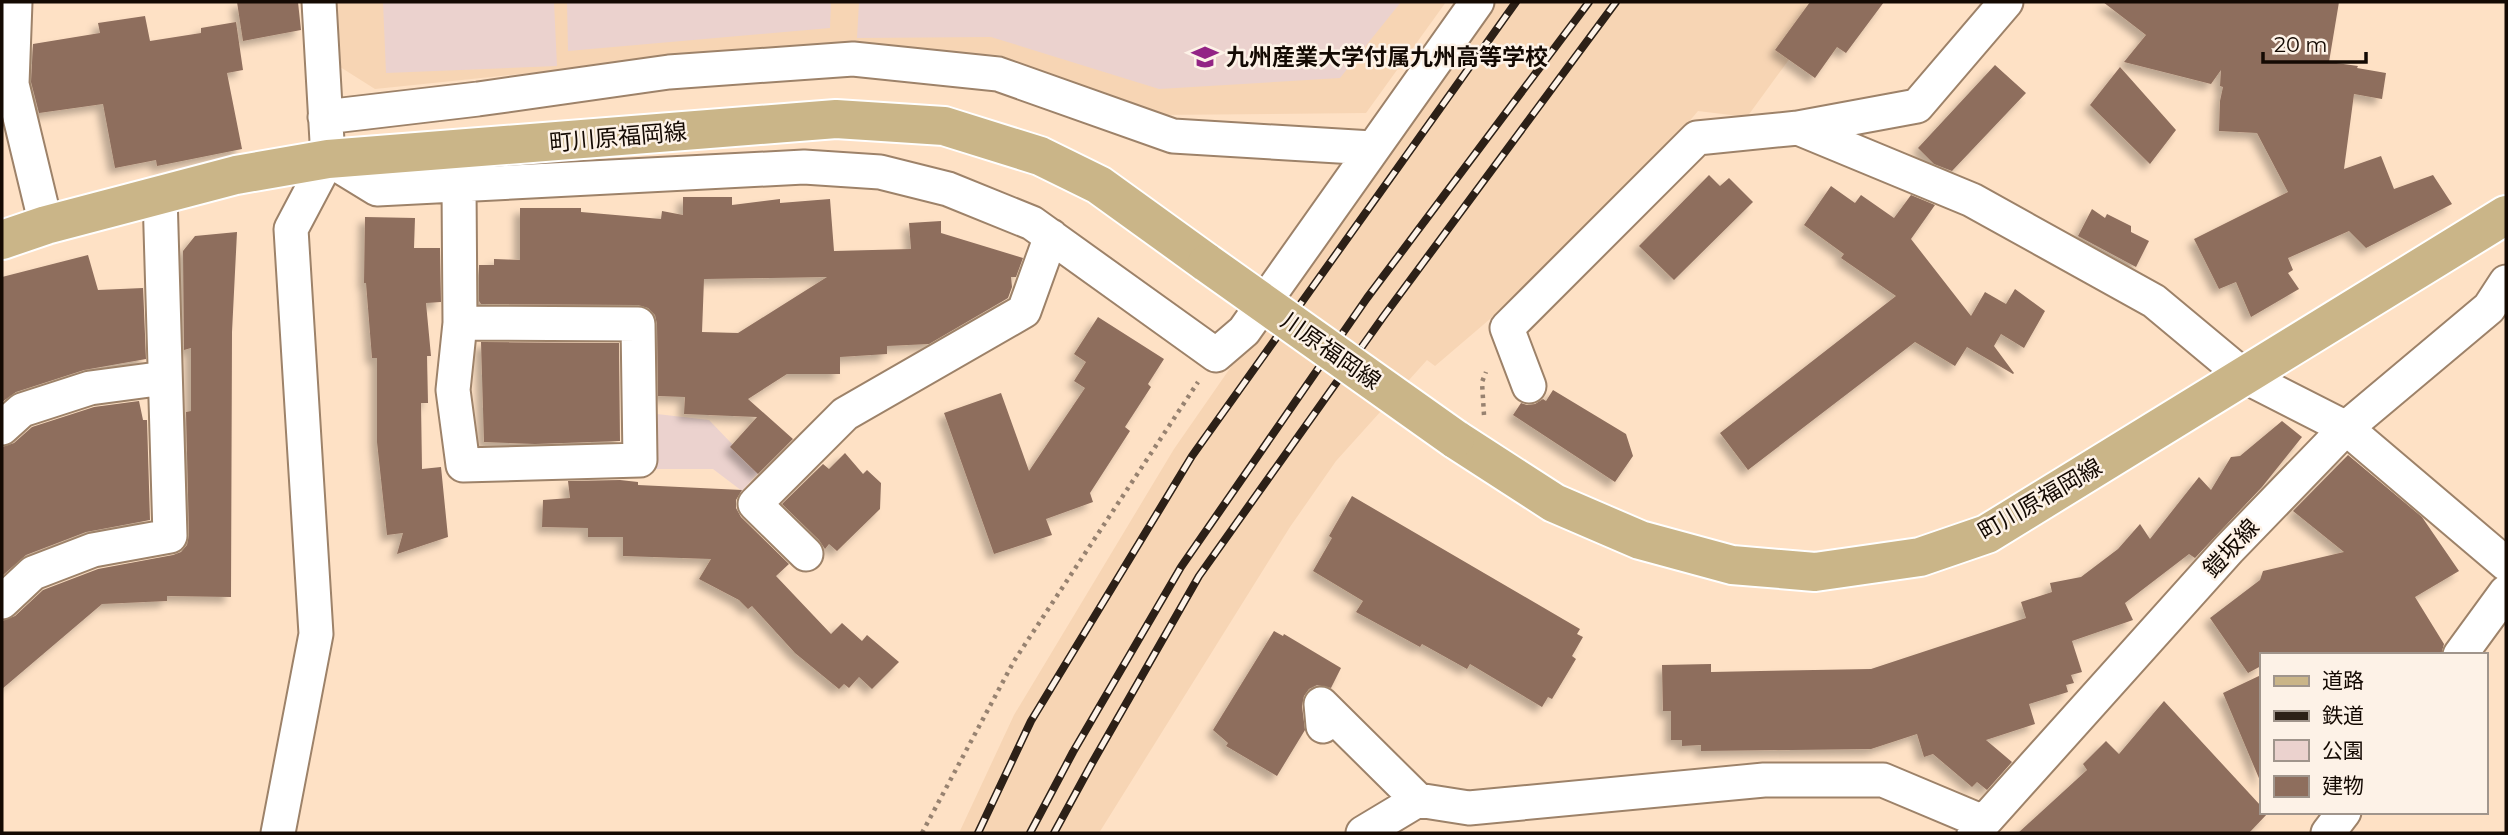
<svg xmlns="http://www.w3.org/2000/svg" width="2508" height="835" font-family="Montserrat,'Noto Sans JP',sans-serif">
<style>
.built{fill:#f7d5b4}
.green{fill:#ebd2ce}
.building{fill:#8e6e5d;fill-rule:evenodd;filter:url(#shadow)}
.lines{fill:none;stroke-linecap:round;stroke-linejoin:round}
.minor-casing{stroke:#9d8269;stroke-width:37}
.major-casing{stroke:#fff;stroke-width:42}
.path{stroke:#978270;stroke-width:4.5;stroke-dasharray:3.5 5;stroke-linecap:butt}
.minor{stroke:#fff;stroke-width:33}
.major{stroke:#cab588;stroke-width:38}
.rail-casing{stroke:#2c2017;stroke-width:8}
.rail{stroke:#fdf2e7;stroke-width:5;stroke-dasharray:16;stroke-linecap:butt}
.major-bridge-casing{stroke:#fff;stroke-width:42;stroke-linecap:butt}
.major-bridge{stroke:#cab588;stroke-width:38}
.labels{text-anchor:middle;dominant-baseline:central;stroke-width:5;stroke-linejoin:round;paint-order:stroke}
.poi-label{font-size:23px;font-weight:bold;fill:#140a03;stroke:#fdf2e7;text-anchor:start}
.street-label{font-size:23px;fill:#140a03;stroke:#fdf2e7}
</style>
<defs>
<filter id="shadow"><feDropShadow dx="-6" dy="6" stdDeviation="3.5" flood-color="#0004"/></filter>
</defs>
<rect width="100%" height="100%" fill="#fee1c5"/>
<path class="built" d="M 334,2 L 1446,2 L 1366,113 L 1155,115 L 999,55 L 867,48 L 673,58 L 375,89 L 337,65 Z
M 1484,2 L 1831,2 L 1747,117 L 1698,111 L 1608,218 L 1435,366 L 1427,360 L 1336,461 L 1290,527 L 1099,833 L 959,833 L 1014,715 L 1174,449 Z"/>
<path class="green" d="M 383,2 L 554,2 L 557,66 L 386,73 Z
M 567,2 L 831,2 L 830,28 L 568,51 Z
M 859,2 L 1401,2 L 1340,78 L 1159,89 L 991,37 L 857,38 Z
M 648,413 L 709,420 L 759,472 L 742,491 L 713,469 L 640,469 Z"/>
<path class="building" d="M 237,2 L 298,2 L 301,30 L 243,41 Z
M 1810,2 L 1884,2 L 1846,53 L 1837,47 L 1815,78 L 1775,50 Z
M 2103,2 L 2339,2 L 2329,62 L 2358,66 L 2357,68 L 2386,73 L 2382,99 L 2354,94 L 2344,169 L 2381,156 L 2394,189 L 2433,175 L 2452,204 L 2366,248 L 2349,231 L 2288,258 L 2293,270 L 2288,273 L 2299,289 L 2251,317 L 2236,282 L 2219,289 L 2194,239 L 2288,192 L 2257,133 L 2219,131 L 2220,101 L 2223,87 L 2220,86 L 2221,70 L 2211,84 L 2124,62 L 2146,35 Z
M 145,16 L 150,41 L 201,33 L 201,28 L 236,22 L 243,70 L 227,73 L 242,149 L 157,166 L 156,160 L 115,168 L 103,104 L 39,113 L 31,82 L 33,44 L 100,33 L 98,23 Z
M 1995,65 L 2026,93 L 1952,171 L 1934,164 L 1918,148 Z
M 2120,67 L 2176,130 L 2150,164 L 2090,105 Z
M 1709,175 L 1720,186 L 1729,178 L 1753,202 L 1674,280 L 1639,246 Z
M 1831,186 L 1855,203 L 1861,195 L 1894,218 L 1911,195 L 1935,205 L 1911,239 L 1971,316 L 1985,292 L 2006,304 L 2015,289 L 2045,311 L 2024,348 L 2001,334 L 1994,346 L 2014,373 L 2013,374 L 1967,347 L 1955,366 L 1915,342 L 1748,470 L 1720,433 L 1896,296 L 1841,258 L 1844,254 L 1804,225 Z
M 683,197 L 732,197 L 732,205 L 780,199 L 780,203 L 830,199 L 834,251 L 911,249 L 909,223 L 941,221 L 941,233 L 1023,258 L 1016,277 L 1011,277 L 1012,287 L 1008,298 L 929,344 L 887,346 L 887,354 L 840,357 L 840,374 L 787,374 L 748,399 L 793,439 L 758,474 L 730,447 L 757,417 L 684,414 L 685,397 L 658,396 L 657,324 L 655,315 L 648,308 L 638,305 L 481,304 L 479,301 L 479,265 L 494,265 L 494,259 L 520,260 L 520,208 L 581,208 L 581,212 L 661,219 L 662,211 L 683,215 ZM 827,277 L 738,333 L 702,332 L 704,279 Z
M 2092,209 L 2105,218 L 2107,214 L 2131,226 L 2131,232 L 2149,241 L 2136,267 L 2078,236 Z
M 365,217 L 415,218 L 414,248 L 440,248 L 441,302 L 426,303 L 431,356 L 427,356 L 428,403 L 421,403 L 422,469 L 441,467 L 448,537 L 397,554 L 403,533 L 387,535 L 377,442 L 377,358 L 372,358 L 366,283 L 364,283 Z
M 237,232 L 232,332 L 231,597 L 167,596 L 167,601 L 102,604 L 2,689 L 2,621 L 15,616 L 43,590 L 98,569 L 173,555 L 181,552 L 187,545 L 189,535 L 186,412 L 191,411 L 191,348 L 184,350 L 183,251 L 195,236 Z
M 88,255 L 98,290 L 143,288 L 143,286 L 146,359 L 84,370 L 16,392 L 2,402 L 2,277 Z
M 1098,317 L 1164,359 L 1148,384 L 1151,387 L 1125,427 L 1130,431 L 1090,493 L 1093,502 L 1046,519 L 1052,535 L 994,554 L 944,413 L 1001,393 L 1029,471 L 1085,388 L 1074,381 L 1086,362 L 1074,354 Z
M 481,342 L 619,343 L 620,441 L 535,444 L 484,442 Z
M 1553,390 L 1626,434 L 1633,456 L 1615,482 L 1513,415 L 1521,403 L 1527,405 L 1535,404 L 1543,399 L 1546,401 Z
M 139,401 L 143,420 L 147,420 L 150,520 L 86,532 L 26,555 L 2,576 L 2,447 L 14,443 L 32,427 L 94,407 Z
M 2282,421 L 2302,437 L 2262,487 L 2195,558 L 2189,554 L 2125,603 L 2133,620 L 2072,641 L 2082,672 L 2071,675 L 2074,683 L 2066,685 L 2068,692 L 2029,704 L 2035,724 L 1986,740 L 2012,762 L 1987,790 L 1977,782 L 1972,787 L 1933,754 L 1924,757 L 1917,734 L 1871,749 L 1701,751 L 1701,745 L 1682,746 L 1682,740 L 1671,740 L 1671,711 L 1663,711 L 1662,665 L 1711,664 L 1711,672 L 1871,669 L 2026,618 L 2021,602 L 2052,592 L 2050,583 L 2081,577 L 2118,549 L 2140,524 L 2150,539 L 2199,477 L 2211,490 L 2231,457 L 2240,456 Z
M 845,453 L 863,474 L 867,470 L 881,483 L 880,509 L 837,551 L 829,544 L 825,549 L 819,540 L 782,504 L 823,464 L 829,469 Z
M 2348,455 L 2422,517 L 2459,571 L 2415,597 L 2444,644 L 2441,655 L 2261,655 L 2261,666 L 2248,673 L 2210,618 L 2260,580 L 2263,571 L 2344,552 L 2293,511 Z
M 620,480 L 638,482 L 638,485 L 742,490 L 736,500 L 736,508 L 741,517 L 789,564 L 776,576 L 831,634 L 842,623 L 862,641 L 867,635 L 899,662 L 872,689 L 859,677 L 849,688 L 844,684 L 839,689 L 795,653 L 752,606 L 748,609 L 739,600 L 699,579 L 711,559 L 623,556 L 623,537 L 588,537 L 588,528 L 542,527 L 543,500 L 570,498 L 568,481 Z
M 1352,496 L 1580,629 L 1577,634 L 1583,637 L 1572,656 L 1576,659 L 1552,699 L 1548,697 L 1542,707 L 1470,664 L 1467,669 L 1422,644 L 1420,647 L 1356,612 L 1363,601 L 1313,571 L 1332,538 L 1329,536 Z
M 1274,631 L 1283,636 L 1284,634 L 1341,668 L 1331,688 L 1317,685 L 1309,689 L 1304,696 L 1302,706 L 1305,730 L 1277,776 L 1226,746 L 1228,743 L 1213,730 Z
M 2261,675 L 2261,783 L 2223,693 Z
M 2164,701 L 2261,806 L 2261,812 L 2268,813 L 2249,833 L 2018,833 L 2087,770 L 2083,764 L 2106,741 L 2119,754 Z"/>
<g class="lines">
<g class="minor-casing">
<path id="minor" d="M 15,2 L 12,84 L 46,225
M 325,117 L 478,99 L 669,72 L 853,59 L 998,74 L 1173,136 L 1372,148
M 1798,128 L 1972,200 L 2154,301 L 2244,376 L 2346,428 L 2506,564
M 328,159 L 377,189 L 804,167 L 880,172 L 948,189 L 1032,223 L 1216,355 L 1244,331 L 1477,2
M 459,185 L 460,323 L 453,390 L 463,465 L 640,460 L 638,324 L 460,323
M 1529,386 L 1507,328 L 1697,138 L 1798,128 L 1917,106 L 2006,2
M 2,428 L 22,410 L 90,388 L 165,378
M 806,554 L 755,504 L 845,414 L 1024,311 L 1051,236
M 2,602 L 33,573 L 93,550 L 170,536 L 160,195
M 2460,655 L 2506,592
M 1323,726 L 1321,704 L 1418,800 L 1469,808 L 1764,780 L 1883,780 L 1983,822
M 278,833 L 316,634 L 291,229 L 328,159 L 319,2
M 1363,833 L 1418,800
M 1974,833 L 2229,549 L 2346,428 L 2489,308 L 2506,282
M 2328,833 L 2344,812"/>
</g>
<g class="major-casing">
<path id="major" d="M 2,240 L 46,225 L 236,175 L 328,159 L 836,119 L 944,126 L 1040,156 L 1099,185 L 1207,263
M 1455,439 L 1554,503 L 1640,540 L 1732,565 L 1815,572 L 1920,557 L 1987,534 L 2506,215"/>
</g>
<path class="path" d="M 1484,415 L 1482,382 L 1486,372
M 922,833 L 1014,661 L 1198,382"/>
<use href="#minor" class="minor"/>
<use href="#major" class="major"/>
<g class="rail-casing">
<path id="rail" d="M 978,833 L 1031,721 L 1192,456 L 1516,2
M 1030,833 L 1073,752 L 1181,567 L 1367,298 L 1589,2
M 1054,833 L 1091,765 L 1199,576 L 1383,317 L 1616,2"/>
</g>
<use href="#rail" class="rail"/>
<g class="major-bridge-casing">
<path id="major-bridge" d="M 1207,263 L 1455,439"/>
</g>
<use href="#major-bridge" class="major-bridge"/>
</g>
<defs>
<g id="school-bare" transform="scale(2.1)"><path d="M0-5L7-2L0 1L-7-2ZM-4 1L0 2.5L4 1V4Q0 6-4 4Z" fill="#932485" stroke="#fdf2e7" stroke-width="2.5" paint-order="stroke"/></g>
</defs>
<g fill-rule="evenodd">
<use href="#school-bare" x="1205" y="57"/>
</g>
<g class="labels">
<g class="poi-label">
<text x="1226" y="57">九州産業大学付属九州高等学校</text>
</g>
<g class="street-label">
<text transform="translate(618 137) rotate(-5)">町川原福岡線</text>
<text transform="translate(1331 351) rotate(35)">川原福岡線</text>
<text transform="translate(2040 499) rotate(-30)">町川原福岡線</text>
<text transform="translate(2231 548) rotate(-47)">鎧坂線</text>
</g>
</g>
<rect width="2508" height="835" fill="none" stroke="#140a03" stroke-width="7"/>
<rect x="2260" y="653" width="228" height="161" fill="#fdf2e7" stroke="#a0958c" stroke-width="2"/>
<rect x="2274" y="676" width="35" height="10" fill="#cab588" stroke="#a0958c" stroke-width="2"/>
<text x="2322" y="688" font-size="21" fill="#140a03">道路</text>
<rect x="2274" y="711" width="35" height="10" fill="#2c2017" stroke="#a0958c" stroke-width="2"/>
<text x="2322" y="723" font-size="21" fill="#140a03">鉄道</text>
<rect x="2274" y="740" width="35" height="21" fill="#ebd2ce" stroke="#a0958c" stroke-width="2"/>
<text x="2322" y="758" font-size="21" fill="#140a03">公園</text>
<rect x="2274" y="776" width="35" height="21" fill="#8e6e5d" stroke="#a0958c" stroke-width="2"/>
<text x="2322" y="793" font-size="21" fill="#140a03">建物</text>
<path d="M2263 52v10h103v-10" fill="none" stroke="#140a03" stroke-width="3.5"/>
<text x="2274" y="52" font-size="21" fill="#140a03" stroke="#fdf2e7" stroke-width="5" paint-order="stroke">20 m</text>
</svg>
